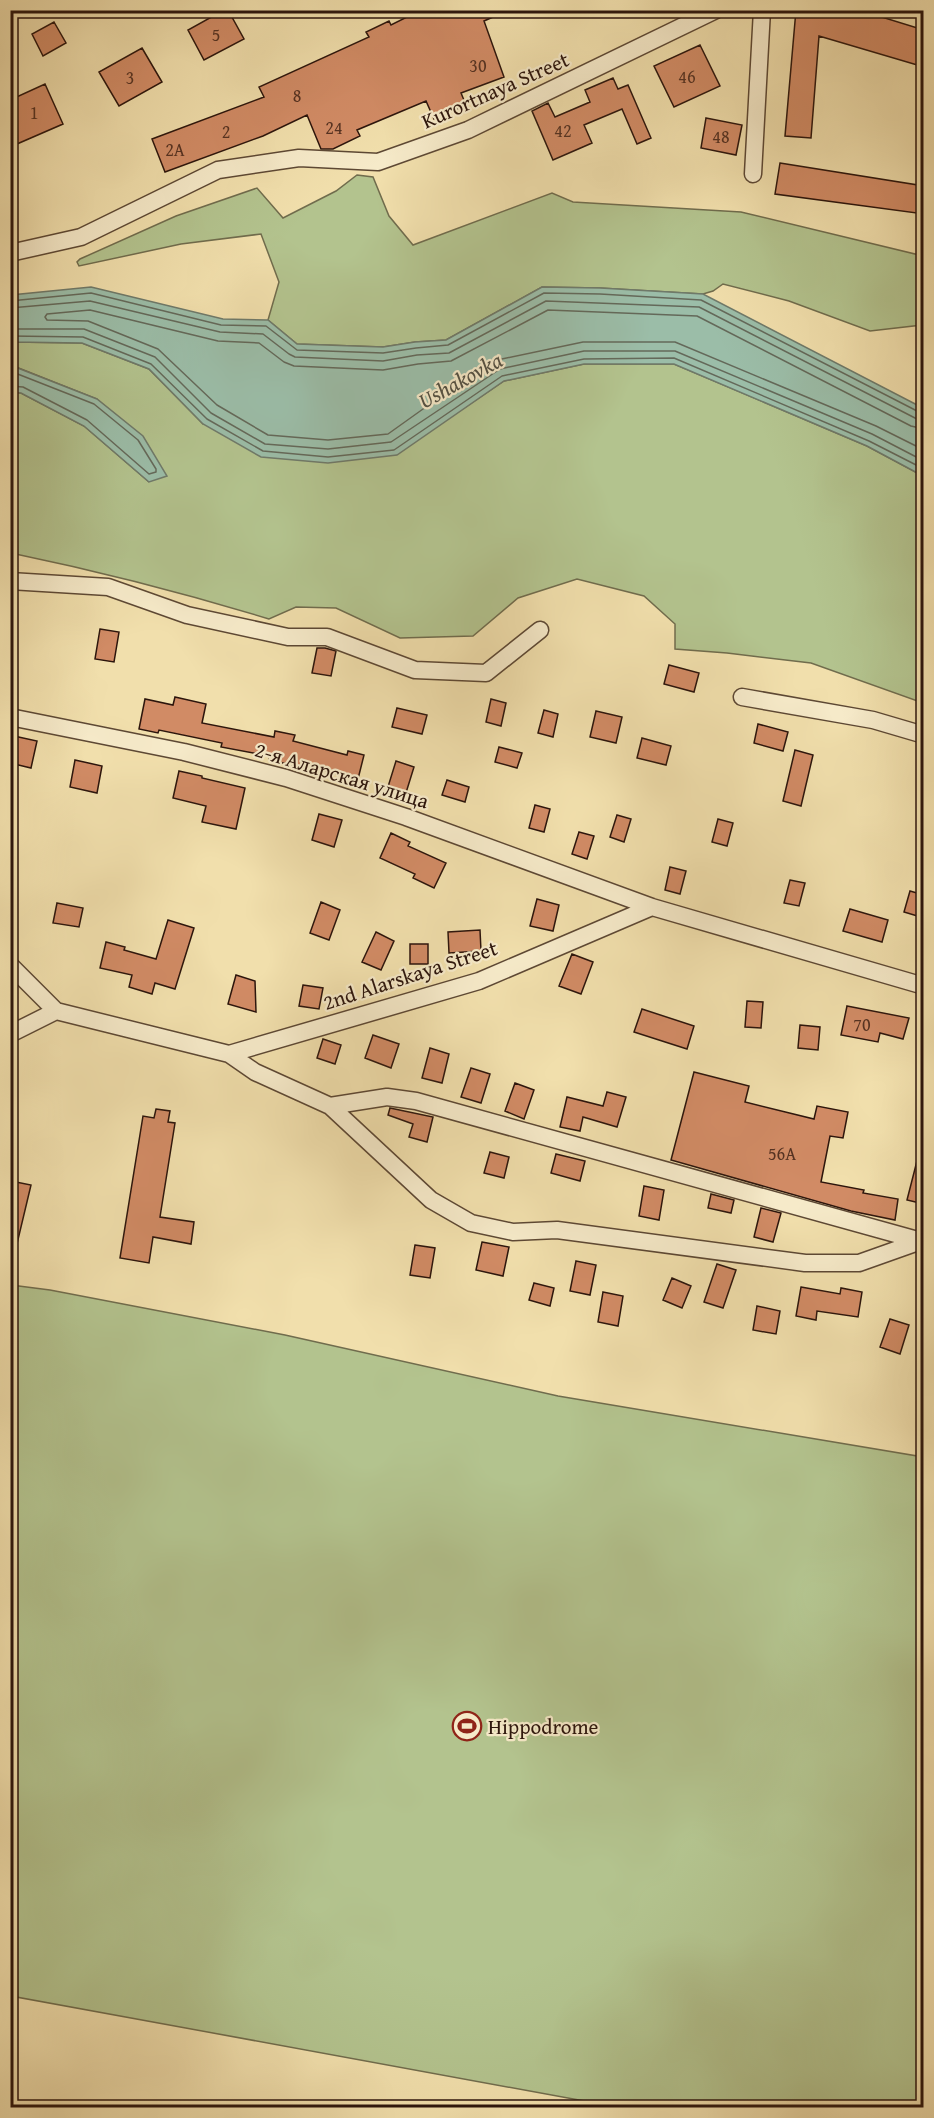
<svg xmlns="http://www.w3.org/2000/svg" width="934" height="2118" font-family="'Gentium Book Plus',serif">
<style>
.green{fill:#b3c38e;stroke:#706c4d;stroke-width:1.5}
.water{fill:#9bbda8;stroke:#6f7a6a;stroke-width:1.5}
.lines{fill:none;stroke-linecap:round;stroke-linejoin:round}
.shore{stroke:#64695a;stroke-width:1.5}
.building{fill:#d18b65;stroke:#2c150c;stroke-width:1.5}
.minor-casing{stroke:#5d4834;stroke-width:19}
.minor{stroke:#f6eac9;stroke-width:16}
.labels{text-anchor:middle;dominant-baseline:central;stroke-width:4.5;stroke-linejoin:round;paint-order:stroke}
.number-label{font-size:18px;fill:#553222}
.street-label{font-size:21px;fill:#2c150c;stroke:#f6eac9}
.poi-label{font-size:21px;fill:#2c150c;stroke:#f6eac9;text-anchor:start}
.water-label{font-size:22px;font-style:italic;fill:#535043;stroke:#f6eac9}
</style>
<rect width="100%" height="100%" fill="#f1dfac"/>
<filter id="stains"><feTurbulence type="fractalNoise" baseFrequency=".00333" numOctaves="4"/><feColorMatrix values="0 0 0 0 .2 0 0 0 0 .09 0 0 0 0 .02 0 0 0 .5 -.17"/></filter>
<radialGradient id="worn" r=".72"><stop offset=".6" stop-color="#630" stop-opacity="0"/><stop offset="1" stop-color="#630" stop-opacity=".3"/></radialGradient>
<path class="green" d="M 357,175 L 373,177 L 389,216 L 413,245 L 552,193 L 573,202 L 741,212 L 919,255 L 923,265 L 923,319 L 922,325 L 870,331 L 789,301 L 723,284 L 713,291 L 703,294 L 600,288 L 542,287 L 446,340 L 415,342 L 383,347 L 297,344 L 268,320 L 279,282 L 261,234 L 181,244 L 79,266 L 77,262 L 80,259 L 176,216 L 257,188 L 283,218 L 336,191 Z
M 11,342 L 82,343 L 149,369 L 203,424 L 464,408 L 504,381 L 584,364 L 674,364 L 867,446 L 923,476 L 923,703 L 811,663 L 727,653 L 675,649 L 675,624 L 644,596 L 577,579 L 518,598 L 473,636 L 400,638 L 336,608 L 296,607 L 269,619 C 184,593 98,571 11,553 L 10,392 L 21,393 L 84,426 L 149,482 L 97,399 L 11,365 Z
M 11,1285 L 50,1290 L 285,1335 L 558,1396 L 923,1457 L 923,2107 L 617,2107 L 11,1996 Z"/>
<path class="water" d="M 91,287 L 223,319 L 268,320 L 297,344 L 383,347 L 415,342 L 446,340 L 542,287 L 600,288 L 703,294 L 923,408 L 923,476 L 867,446 L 674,364 L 584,364 L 504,381 L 397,455 L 328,463 L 261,457 L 203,424 L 149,369 L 82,343 L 11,342 L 11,295 Z
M 10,365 L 97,399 L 143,436 L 167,476 L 149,482 L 84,426 L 21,393 L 11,392 Z"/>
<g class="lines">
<path class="shore" d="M 10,301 L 91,293 L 221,325 L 266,326 L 297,350 L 383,353 L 416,348 L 448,345 L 544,293 L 600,294 L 701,300 L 919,412 L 924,412
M 10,308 L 90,301 L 220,332 L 263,334 L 289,354 L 295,357 L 383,361 L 417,355 L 449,353 L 546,301 L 699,307 L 915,418 L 924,420
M 10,329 L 84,329 L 155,357 L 211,413 L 265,444 L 328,449 L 391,442 L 500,369 L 584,351 L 675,351 L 872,434 L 924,461
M 10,336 L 83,337 L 151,364 L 207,419 L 263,451 L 328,457 L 394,450 L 502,376 L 584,359 L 674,358 L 869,441 L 924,469
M 10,371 L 94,404 L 138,440 L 156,469 L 156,472 L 149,474 L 87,420 L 23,387 L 10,386
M 924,429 L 911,426 L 697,316 L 548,310 L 451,361 L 418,364 L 383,370 L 294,366 L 284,362 L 259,343 L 218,341 L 90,310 L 47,314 L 45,317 L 47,320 L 88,321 L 158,349 L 217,405 L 268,435 L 328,440 L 388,434 L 451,389 L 497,360 L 583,342 L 675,342 L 876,426 L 924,450"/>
</g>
<path class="building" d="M 224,10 L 228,10 L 244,39 L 204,60 L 188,30 Z
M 421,10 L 509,10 L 484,21 L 504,77 L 461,93 L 466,105 L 434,119 L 426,101 L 357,130 L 360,136 L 333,149 L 321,149 L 307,115 L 263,136 L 165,172 L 152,139 L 264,97 L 259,87 L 369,37 L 366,32 L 389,21 L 391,25 Z
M 796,10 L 859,10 L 924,30 L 924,67 L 819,36 L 811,138 L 785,136 Z
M 54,22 L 66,43 L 43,56 L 32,34 Z
M 700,45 L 720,86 L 674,107 L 654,66 Z
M 142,48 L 162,82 L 119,106 L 99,72 Z
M 613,78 L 618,89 L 628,85 L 651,138 L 637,144 L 622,109 L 584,125 L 592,143 L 553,160 L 532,111 L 548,103 L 555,117 L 590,102 L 585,90 Z
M 45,84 L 63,124 L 10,147 L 10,100 Z
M 706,118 L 742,125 L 736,155 L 701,148 Z
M 780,163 L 924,186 L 924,214 L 775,194 Z
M 100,629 L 119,632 L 114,662 L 95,659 Z
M 317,648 L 325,648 L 336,651 L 331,676 L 312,673 Z
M 669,665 L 699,673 L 694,692 L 664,684 Z
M 175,697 L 206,704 L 202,723 L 274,737 L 275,731 L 295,735 L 293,741 L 347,755 L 348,751 L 364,755 L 358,779 L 322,770 L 321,774 L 305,770 L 306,768 L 269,760 L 270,756 L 221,747 L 222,743 L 159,730 L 158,733 L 139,729 L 145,699 L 173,705 Z
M 491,699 L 506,703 L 501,726 L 486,722 Z
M 397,708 L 427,715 L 422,734 L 392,727 Z
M 544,710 L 558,714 L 553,737 L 538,733 Z
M 596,711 L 622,717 L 616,743 L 590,737 Z
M 758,724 L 788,732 L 783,751 L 754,743 Z
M 14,736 L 37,741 L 31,768 L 10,763 L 10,751 Z
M 642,738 L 671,746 L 666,765 L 637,758 Z
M 499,747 L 522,753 L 517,768 L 495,762 Z
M 795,750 L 813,755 L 801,806 L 783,801 Z
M 75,760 L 102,766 L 97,793 L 70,787 Z
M 396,761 L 414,767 L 405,796 L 387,790 Z
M 179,771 L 202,776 L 202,778 L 245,788 L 236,829 L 202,822 L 206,806 L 173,798 Z
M 447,780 L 469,787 L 465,802 L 442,795 Z
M 535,805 L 550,809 L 544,832 L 529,828 Z
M 319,814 L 342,820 L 334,847 L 312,840 Z
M 617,815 L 631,819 L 624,842 L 610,837 Z
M 718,819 L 733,823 L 727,846 L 712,842 Z
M 579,832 L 594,836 L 587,859 L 572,854 Z
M 391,833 L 410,842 L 408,846 L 446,863 L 434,888 L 413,878 L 415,874 L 380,858 Z
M 670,867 L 686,871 L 680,894 L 665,890 Z
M 790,880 L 805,883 L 799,906 L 784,903 Z
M 910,891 L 924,895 L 924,918 L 904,912 Z
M 537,899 L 559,905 L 553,931 L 530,926 Z
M 321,902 L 340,910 L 329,940 L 310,933 Z
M 57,903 L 83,908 L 79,927 L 53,923 Z
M 850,909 L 888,920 L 882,942 L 843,931 Z
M 168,920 L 194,928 L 175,989 L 155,983 L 152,994 L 129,987 L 132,975 L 100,968 L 106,942 L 125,947 L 124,950 L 156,959 Z
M 480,930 L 481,951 L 449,953 L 448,932 Z
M 376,932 L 394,941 L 381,970 L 362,962 Z
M 410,944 L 428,944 L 428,964 L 410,964 Z
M 572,954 L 593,962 L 581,994 L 559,986 Z
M 236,975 L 255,981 L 256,1012 L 228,1004 Z
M 303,985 L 323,988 L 319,1009 L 299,1006 Z
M 747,1001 L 763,1002 L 761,1028 L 745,1027 Z
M 847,1006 L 909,1018 L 903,1039 L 880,1033 L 878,1042 L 841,1035 Z
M 642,1009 L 694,1026 L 687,1049 L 634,1032 Z
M 800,1025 L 820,1027 L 818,1050 L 798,1048 Z
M 373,1035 L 399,1044 L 391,1068 L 365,1058 Z
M 323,1039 L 341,1045 L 335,1064 L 317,1058 Z
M 430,1048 L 449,1054 L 442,1083 L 422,1078 Z
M 471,1068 L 490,1074 L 481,1103 L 461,1097 Z
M 694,1072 L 749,1086 L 745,1102 L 814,1119 L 817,1106 L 848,1112 L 843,1138 L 830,1136 L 821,1182 L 864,1190 L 863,1193 L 898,1199 L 895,1220 L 851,1211 L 671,1160 Z
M 515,1083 L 534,1090 L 524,1119 L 505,1111 Z
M 607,1092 L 626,1097 L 617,1127 L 583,1117 L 580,1131 L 560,1127 L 567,1097 L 603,1106 Z
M 390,1108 L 433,1117 L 427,1142 L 409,1137 L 413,1124 L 388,1115 Z
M 156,1109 L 170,1111 L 168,1122 L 175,1123 L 160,1217 L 194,1222 L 191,1244 L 153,1237 L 149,1263 L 120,1258 L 143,1116 L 154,1118 Z
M 490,1152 L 509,1157 L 504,1178 L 484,1173 Z
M 919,1153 L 924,1153 L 924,1204 L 907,1200 Z
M 556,1154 L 585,1161 L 580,1181 L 551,1173 Z
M 16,1182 L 31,1185 L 16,1248 L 10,1247 L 10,1204 Z
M 644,1186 L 664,1190 L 659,1220 L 639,1216 Z
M 711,1194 L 734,1200 L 731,1213 L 708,1208 Z
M 761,1208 L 781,1213 L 773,1242 L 754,1237 Z
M 482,1242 L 509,1247 L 503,1276 L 476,1270 Z
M 415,1245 L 435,1248 L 430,1278 L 410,1275 Z
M 576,1261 L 596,1265 L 590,1295 L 570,1291 Z
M 717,1264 L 736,1270 L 723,1308 L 704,1302 Z
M 672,1278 L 691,1286 L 682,1308 L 663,1300 Z
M 534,1283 L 554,1288 L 550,1306 L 529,1300 Z
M 801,1287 L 840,1294 L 841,1288 L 862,1292 L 858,1317 L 817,1311 L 816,1320 L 796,1316 Z
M 603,1292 L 623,1296 L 618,1326 L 598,1322 Z
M 757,1306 L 780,1311 L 776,1334 L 753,1330 Z
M 890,1319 L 909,1325 L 900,1354 L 880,1347 Z"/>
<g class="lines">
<g class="minor-casing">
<path id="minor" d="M 753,174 L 762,10
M 10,253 L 81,237 L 218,170 L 299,158 L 378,162 L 468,130 L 716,10
M 10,581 L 108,587 L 187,615 L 288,637 L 327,637 L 415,670 L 486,673 L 540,630
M 742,697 L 873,720 L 924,735
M 10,717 L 184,752 L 286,778 L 406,817 L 652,907 L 924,986
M 10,965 L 56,1011
M 10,1034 L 56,1011 L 229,1054 L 479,981 L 652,907
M 229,1054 L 255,1072 L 330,1106 L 431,1200 L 471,1223 L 513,1232 L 557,1230 L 805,1263 L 859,1263 L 921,1241
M 330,1106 L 387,1097 L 416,1101 L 921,1241"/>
</g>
<use href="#minor" class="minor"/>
</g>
<defs>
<g id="stadium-ring" transform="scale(1.5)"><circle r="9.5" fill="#f6eac9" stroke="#8f2418" stroke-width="1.5"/><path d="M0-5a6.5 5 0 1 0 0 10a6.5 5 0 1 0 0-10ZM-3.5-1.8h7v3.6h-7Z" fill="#8f2418"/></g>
</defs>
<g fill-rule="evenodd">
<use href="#stadium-ring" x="467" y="1726"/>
</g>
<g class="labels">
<g class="number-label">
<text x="216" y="34">5</text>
<text x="478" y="65">30</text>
<text x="687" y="76">46</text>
<text x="130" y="77">3</text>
<text x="297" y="95">8</text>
<text x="34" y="112">1</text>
<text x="334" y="127">24</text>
<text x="563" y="130">42</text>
<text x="226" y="131">2</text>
<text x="721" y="136">48</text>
<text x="175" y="149">2А</text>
<text x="862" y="1024">70</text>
<text x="782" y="1153">56А</text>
</g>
<g class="street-label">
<text transform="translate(495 90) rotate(-24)">Kurortnaya Street</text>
<text transform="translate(342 775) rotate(17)">2-я Аларская улица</text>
<text transform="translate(410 975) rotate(-18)">2nd Alarskaya Street</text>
</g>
<g class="poi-label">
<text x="488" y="1726">Hippodrome</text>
</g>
<g class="water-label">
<text transform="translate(460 380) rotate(-29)">Ushakovka</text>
</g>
</g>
<rect width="934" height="2118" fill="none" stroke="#f1dfac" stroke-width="36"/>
<rect x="12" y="12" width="910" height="2094" fill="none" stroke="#2c150c" stroke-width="3"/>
<rect x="18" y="18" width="898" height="2082" fill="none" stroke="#2c150c" stroke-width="1.5"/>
<rect width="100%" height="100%" filter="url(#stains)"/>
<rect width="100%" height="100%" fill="url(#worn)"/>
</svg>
